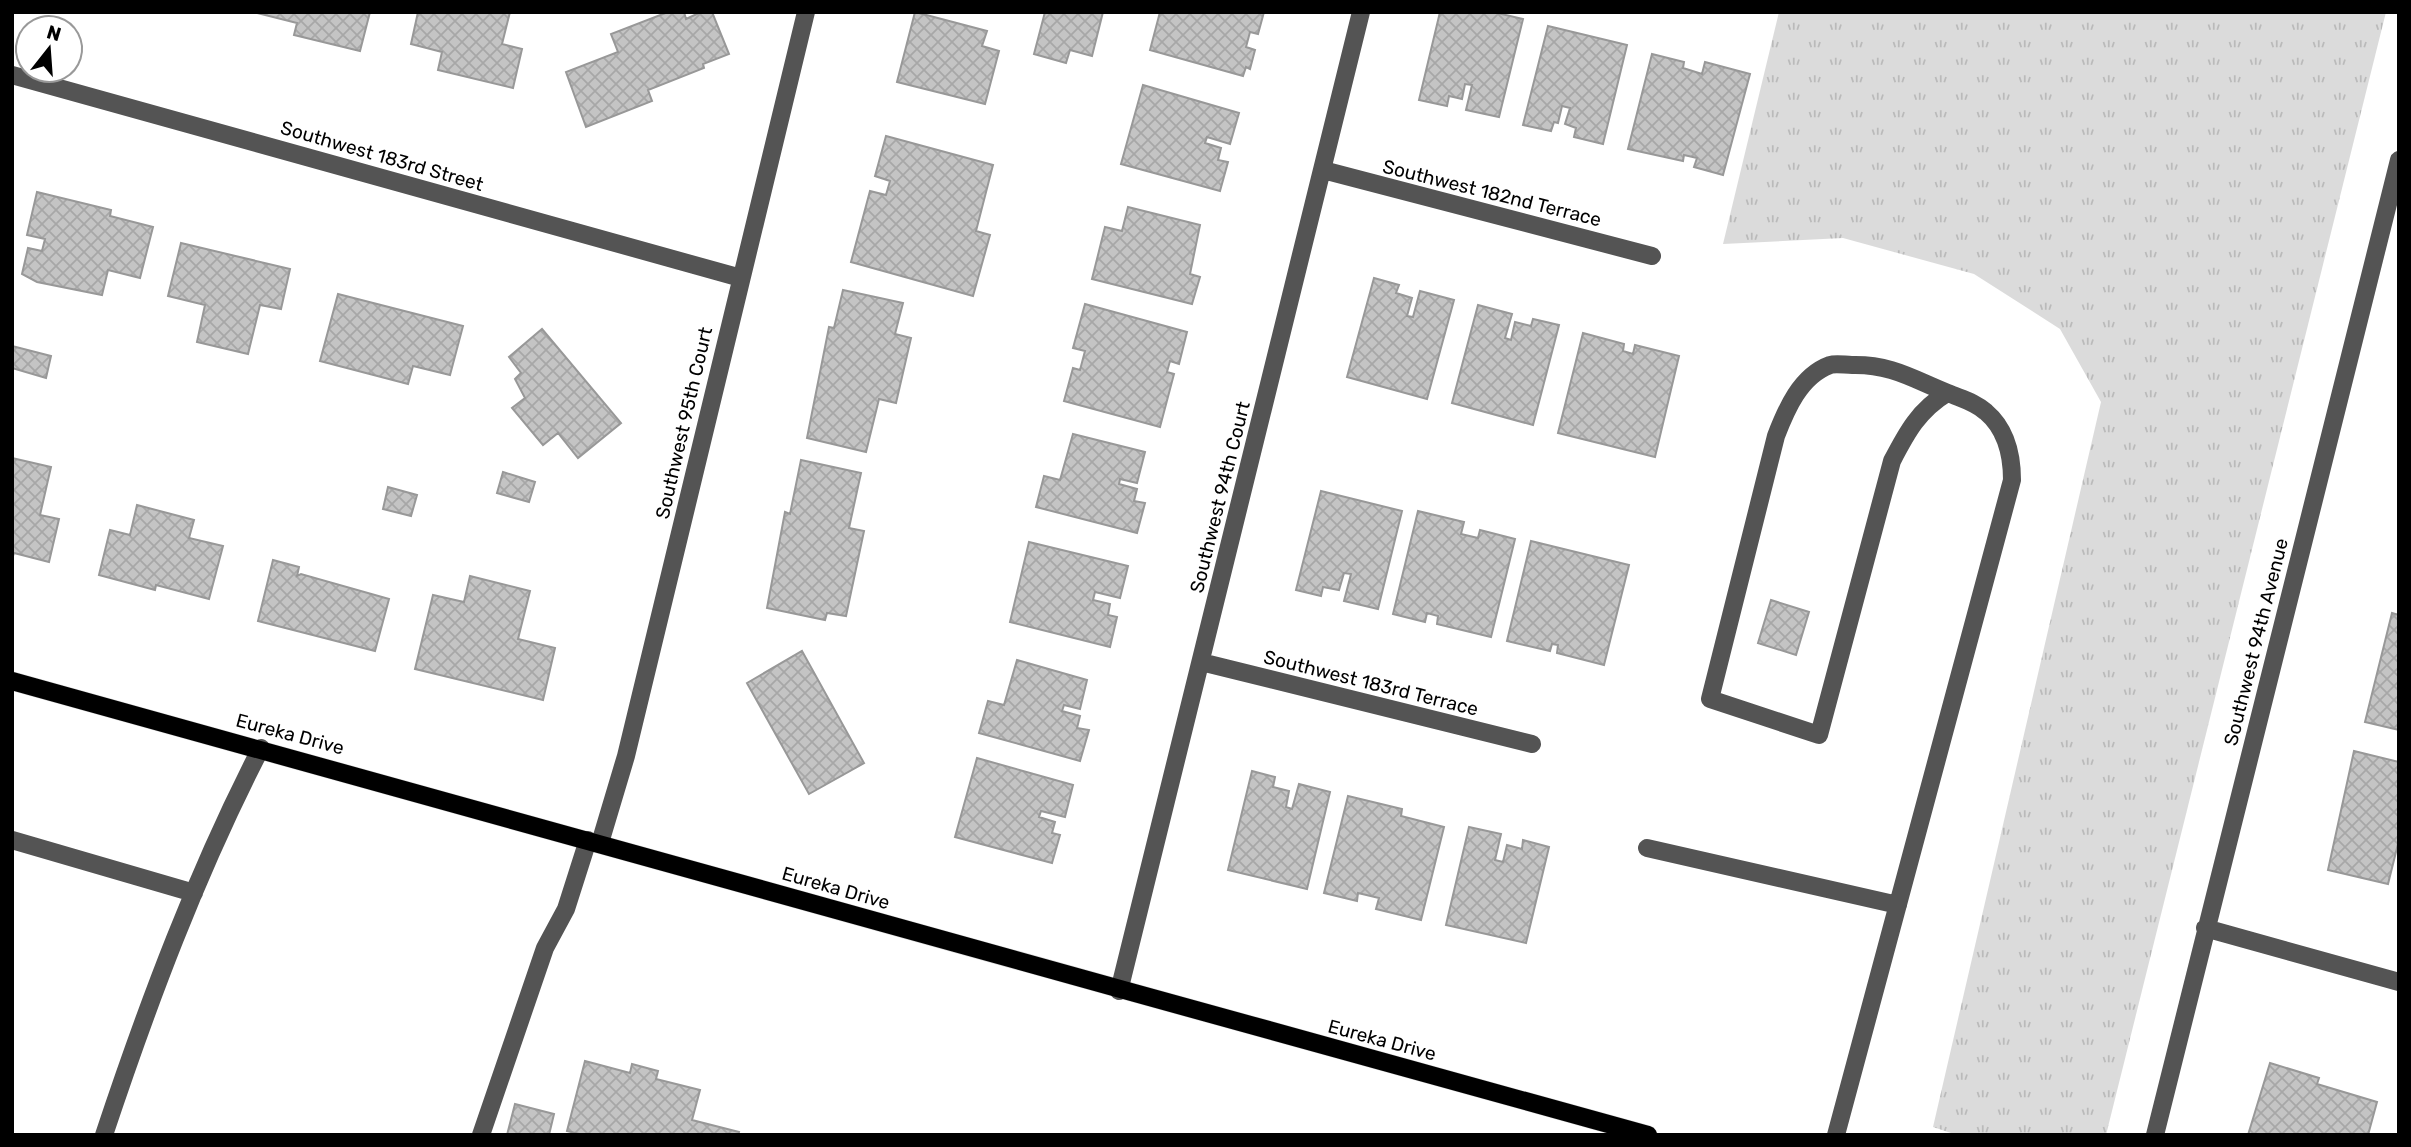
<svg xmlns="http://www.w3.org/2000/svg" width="2411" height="1147" font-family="Rubik,sans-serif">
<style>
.grass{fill:url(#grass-tufts)}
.building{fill:url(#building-cross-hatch);stroke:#989898;stroke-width:2}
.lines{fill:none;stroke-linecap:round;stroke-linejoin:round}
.major-casing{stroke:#dbdbdb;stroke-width:19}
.minor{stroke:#545454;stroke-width:18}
.major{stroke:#000;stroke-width:18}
.labels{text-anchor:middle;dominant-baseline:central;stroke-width:6;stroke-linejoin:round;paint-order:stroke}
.street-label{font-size:19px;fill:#000;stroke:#fff}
</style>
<defs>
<pattern id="grass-tufts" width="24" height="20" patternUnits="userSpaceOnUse" patternTransform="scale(1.75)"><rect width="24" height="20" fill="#dbdbdb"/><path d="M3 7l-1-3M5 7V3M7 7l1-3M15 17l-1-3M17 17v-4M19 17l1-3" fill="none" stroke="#bababa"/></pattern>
<pattern id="building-cross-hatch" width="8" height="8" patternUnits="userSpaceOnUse" patternTransform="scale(1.75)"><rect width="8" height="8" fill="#c4c4c4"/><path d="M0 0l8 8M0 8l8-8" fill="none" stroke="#a7a7a7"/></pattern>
</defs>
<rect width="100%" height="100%" fill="#fff"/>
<path class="grass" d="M 1779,12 L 2386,12 L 2106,1135 L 1957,1135 L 1933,1127 L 2101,402 L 2060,329 L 1974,274 L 1843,238 L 1723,244 Z"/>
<path class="building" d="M 253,12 L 370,12 L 360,51 L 294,35 L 297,23 Z
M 418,12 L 510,12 L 502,44 L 522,49 L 513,88 L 438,70 L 442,52 L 411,44 Z
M 668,12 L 684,12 L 686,19 L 701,12 L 712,12 L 729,54 L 703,64 L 704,68 L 648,90 L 652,101 L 586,127 L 566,72 L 618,52 L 611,34 Z
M 915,12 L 987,31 L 982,46 L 999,51 L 985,104 L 897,82 Z
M 1045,12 L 1103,12 L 1092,56 L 1070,50 L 1066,63 L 1034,54 Z
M 1160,12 L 1264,12 L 1258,34 L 1250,32 L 1246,47 L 1255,50 L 1250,69 L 1246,67 L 1243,76 L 1150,50 Z
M 1440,12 L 1493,12 L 1523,19 L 1499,117 L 1466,110 L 1472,85 L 1465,84 L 1462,99 L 1449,96 L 1447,106 L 1419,100 Z
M 1548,26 L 1627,45 L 1603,144 L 1574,137 L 1576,128 L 1565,124 L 1570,108 L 1562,106 L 1558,123 L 1554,122 L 1551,131 L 1523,125 Z
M 1652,54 L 1684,62 L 1683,68 L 1702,74 L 1705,62 L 1750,74 L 1723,175 L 1694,167 L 1697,158 L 1684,155 L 1683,161 L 1628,149 Z
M 1143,85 L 1239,113 L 1230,144 L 1207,137 L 1205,143 L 1221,148 L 1218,160 L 1228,162 L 1220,191 L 1121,164 Z
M 886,136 L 993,165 L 976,231 L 990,235 L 973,296 L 851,262 L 870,191 L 886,195 L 890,181 L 875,176 Z
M 37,192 L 111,210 L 110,216 L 153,227 L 140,278 L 108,270 L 102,295 L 37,282 L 22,274 L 28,248 L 42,251 L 45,239 L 27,235 Z
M 1128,207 L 1200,225 L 1190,274 L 1200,277 L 1192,304 L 1092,279 L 1105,227 L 1122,231 Z
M 181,243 L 290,269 L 281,309 L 260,305 L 248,354 L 197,342 L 205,305 L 168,296 Z
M 1374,278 L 1399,285 L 1396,293 L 1412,298 L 1407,316 L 1413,317 L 1420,291 L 1454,300 L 1427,399 L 1347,377 Z
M 843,290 L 903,303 L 895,334 L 911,338 L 896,403 L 879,399 L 866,452 L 807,438 L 829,327 L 834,328 Z
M 338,294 L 463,326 L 450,375 L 413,366 L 408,384 L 320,361 Z
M 1085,304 L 1187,332 L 1179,364 L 1170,361 L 1167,372 L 1174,374 L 1160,427 L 1064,401 L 1073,368 L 1080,370 L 1085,351 L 1073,348 Z
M 1478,305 L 1512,314 L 1505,338 L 1511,340 L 1515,322 L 1531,326 L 1533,319 L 1559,325 L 1533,425 L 1452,403 Z
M 542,329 L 621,423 L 578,458 L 558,433 L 543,445 L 512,408 L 525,398 L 515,379 L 521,373 L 509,357 Z
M 1583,333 L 1624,344 L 1623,351 L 1633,354 L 1635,345 L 1679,356 L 1655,457 L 1558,433 Z
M 12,346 L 51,356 L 46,378 L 12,368 Z
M 1073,434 L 1145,452 L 1137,483 L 1120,479 L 1119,484 L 1137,489 L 1134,501 L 1145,503 L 1137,533 L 1036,507 L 1044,476 L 1060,480 Z
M 12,458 L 51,467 L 40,515 L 59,519 L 49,562 L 14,553 L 12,559 Z
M 801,460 L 861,473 L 849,528 L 864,531 L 846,616 L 827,613 L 825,620 L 767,608 L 785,512 L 790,514 Z
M 503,472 L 535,482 L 529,502 L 497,493 Z
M 388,487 L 417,495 L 411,516 L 383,509 Z
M 1321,491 L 1402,511 L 1378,609 L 1344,601 L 1351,574 L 1344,573 L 1339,590 L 1323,587 L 1321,596 L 1296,590 Z
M 137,505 L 194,520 L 189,538 L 223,546 L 209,599 L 156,585 L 155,590 L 99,575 L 110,530 L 130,535 Z
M 1418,511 L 1464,522 L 1461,534 L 1478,538 L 1480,530 L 1515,539 L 1491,637 L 1437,624 L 1438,616 L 1427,613 L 1425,622 L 1393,614 Z
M 1531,541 L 1629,565 L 1604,665 L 1557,653 L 1558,645 L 1552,644 L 1550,651 L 1507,641 Z
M 1029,542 L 1128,566 L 1120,598 L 1095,592 L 1093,600 L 1110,604 L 1108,615 L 1117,617 L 1110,647 L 1010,622 Z
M 273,560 L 299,567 L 297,576 L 301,574 L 389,599 L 375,651 L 258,621 Z
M 470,576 L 530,591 L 518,639 L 555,648 L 543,700 L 415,669 L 433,595 L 464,602 Z
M 1771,600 L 1809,612 L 1796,655 L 1758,643 Z
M 2392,613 L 2399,615 L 2399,730 L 2365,722 Z
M 802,651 L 864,763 L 809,794 L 747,683 Z
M 1017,660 L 1087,680 L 1080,709 L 1064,705 L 1062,711 L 1080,716 L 1077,728 L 1089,730 L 1080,761 L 979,733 L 988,701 L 1004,705 Z
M 2354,751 L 2399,762 L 2399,840 L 2388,884 L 2328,870 Z
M 977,758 L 1073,785 L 1065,817 L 1041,811 L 1039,817 L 1055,822 L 1052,833 L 1060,835 L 1052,863 L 955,837 Z
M 1252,771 L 1275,777 L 1273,787 L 1289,791 L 1286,807 L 1292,809 L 1299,784 L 1330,792 L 1307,889 L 1228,870 Z
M 1348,796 L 1402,809 L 1401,816 L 1444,827 L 1421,920 L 1376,909 L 1379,898 L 1358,893 L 1357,901 L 1324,893 Z
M 1469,827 L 1501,834 L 1495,860 L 1503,862 L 1507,845 L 1522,849 L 1523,840 L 1549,847 L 1526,943 L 1446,925 Z
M 585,1061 L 630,1073 L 632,1064 L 658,1071 L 656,1079 L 700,1090 L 692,1120 L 739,1132 L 738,1135 L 583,1135 L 567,1131 Z
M 2270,1063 L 2319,1078 L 2317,1084 L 2377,1102 L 2368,1135 L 2248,1135 Z
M 515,1104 L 554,1114 L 549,1135 L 507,1135 Z"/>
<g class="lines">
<g class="major-casing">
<path id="major" d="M 12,681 C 558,829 1102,986 1648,1135"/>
</g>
<path class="minor" d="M 12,75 L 741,278
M 1323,170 L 1652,256
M 1201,662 L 1532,744
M 12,840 L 194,893
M 600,843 L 626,756 L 806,12
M 1647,848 L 1898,905
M 2205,928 L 2399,982
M 1119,991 L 1361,12
M 104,1135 C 148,1003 197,872 261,748
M 481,1135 L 545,948 L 566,909 L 588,840
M 1836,1135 L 2012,480 C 2012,455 2006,429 1986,412 C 1975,402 1962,399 1948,393 C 1913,379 1891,364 1852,365 C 1845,365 1836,363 1830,365 C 1800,376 1786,410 1776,436 L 1710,699 L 1819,735 L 1892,461 C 1907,432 1919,410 1947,393
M 2155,1135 L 2399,160"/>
<use href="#major" class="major"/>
</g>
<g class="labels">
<g class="street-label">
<text transform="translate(382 156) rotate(16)">Southwest 183rd Street</text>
<text transform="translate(1492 193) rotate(14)">Southwest 182nd Terrace</text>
<text transform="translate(684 423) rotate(-77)">Southwest 95th Court</text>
<text transform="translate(1220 497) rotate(-76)">Southwest 94th Court</text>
<text transform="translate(2256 642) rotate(-76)">Southwest 94th Avenue</text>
<text transform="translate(1371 683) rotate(14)">Southwest 183rd Terrace</text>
<text transform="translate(290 734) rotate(15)">Eureka Drive</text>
<text transform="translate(836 888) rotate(16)">Eureka Drive</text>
<text transform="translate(1382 1040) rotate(15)">Eureka Drive</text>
</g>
</g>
<rect width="2411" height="1147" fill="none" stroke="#000000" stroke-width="28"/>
<g transform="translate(49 49) rotate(17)"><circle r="33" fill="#ffffff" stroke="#999999" stroke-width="2"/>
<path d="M0-5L12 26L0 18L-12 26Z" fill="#000000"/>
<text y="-10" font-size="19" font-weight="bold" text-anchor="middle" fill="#000000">N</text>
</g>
</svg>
